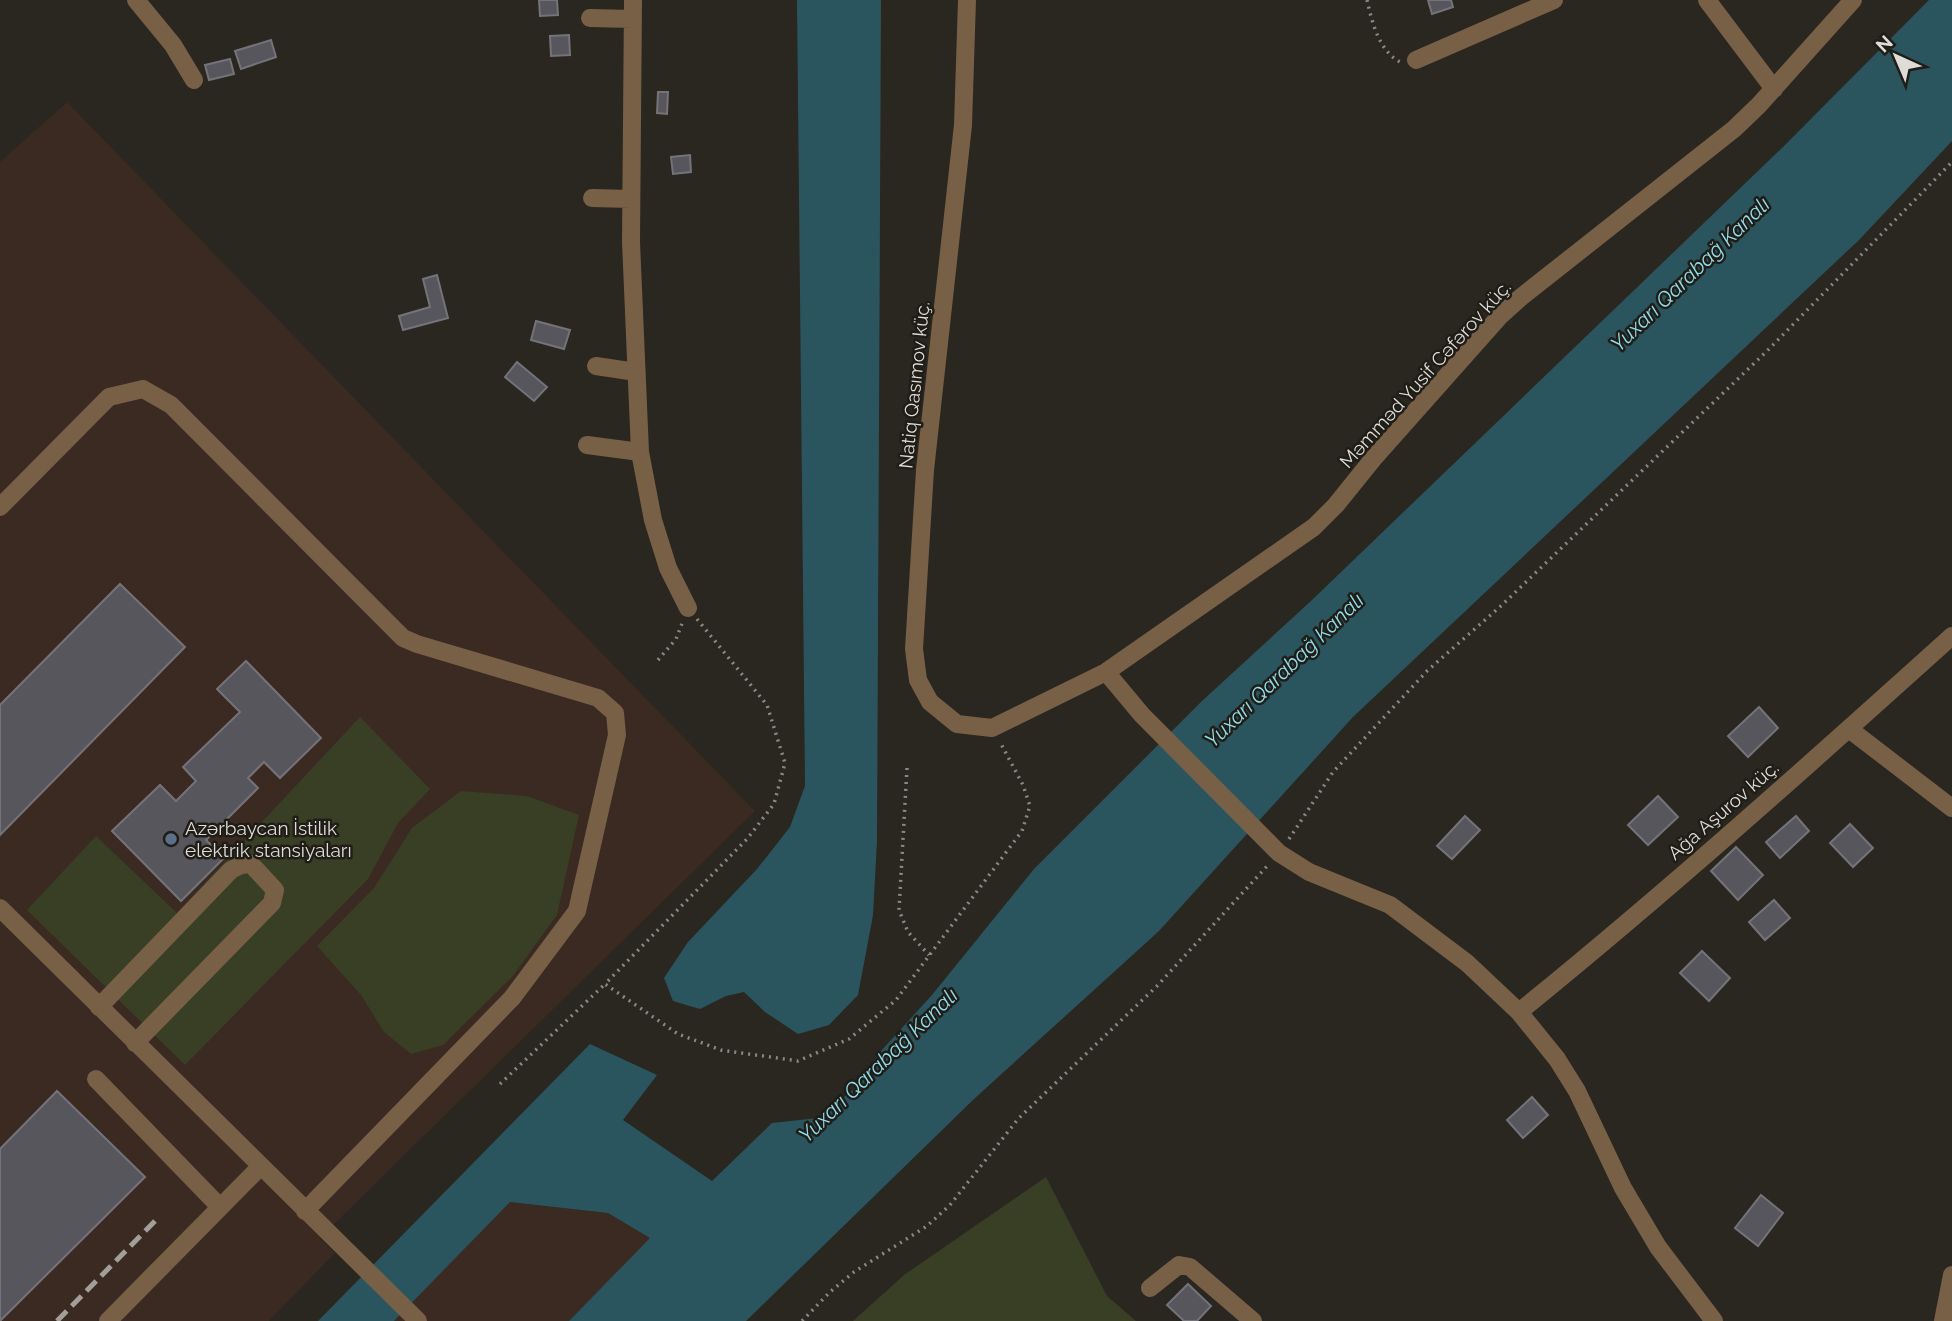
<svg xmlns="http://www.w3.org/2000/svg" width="1952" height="1321" font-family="Raleway,sans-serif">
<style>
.industrial{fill:#3b2a22}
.green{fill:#383f24}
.water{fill:#2b555e}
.building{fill:#57565d;stroke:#74737a;stroke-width:2}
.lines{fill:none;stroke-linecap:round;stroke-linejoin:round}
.path{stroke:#8c8984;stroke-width:3.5;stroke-dasharray:2 5;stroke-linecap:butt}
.minor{stroke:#786047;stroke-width:18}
.rail{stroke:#a29f9a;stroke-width:5;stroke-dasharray:14 7;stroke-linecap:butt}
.service-dot{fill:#5c6f8a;stroke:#201d17;stroke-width:2.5}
.labels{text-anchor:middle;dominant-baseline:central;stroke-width:5;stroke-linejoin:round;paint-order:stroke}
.street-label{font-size:19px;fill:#dedcd8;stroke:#201d17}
.poi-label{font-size:19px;fill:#dedcd8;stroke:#201d17;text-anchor:start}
.water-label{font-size:21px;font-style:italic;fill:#90ddee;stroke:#201d17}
</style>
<rect width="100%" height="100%" fill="#2a2620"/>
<path class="industrial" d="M 67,102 L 755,811 L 320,1238 L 335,1253 L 269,1321 L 0,1321 L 0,162 Z
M 509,1202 L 608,1213 L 651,1238 L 569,1321 L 394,1321 Z"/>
<path class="green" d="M 360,717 L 430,789 L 398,823 L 368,879 L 185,1065 L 27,910 L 96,836 L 177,913 Z
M 461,791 L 527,796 L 579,815 L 557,915 L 512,977 L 443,1045 L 411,1054 L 384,1032 L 361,995 L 317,946 L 374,888 L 412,828 Z
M 1046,1177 L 1107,1296 L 1136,1321 L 853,1321 L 904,1275 Z"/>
<path class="water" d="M 797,0 L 881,0 L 877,841 L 873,915 L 858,995 L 829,1025 L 798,1034 L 765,1012 L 744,992 L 726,996 L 700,1009 L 673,1001 L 664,978 L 688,942 L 757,869 L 790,827 L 805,786 Z
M 1929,0 L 1952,0 L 1952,141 L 1859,240 L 1353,717 L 1159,931 L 974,1099 L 746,1321 L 569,1321 L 650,1238 L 608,1213 L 510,1202 L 394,1321 L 318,1321 L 590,1044 L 657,1075 L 623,1120 L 712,1181 L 772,1123 L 818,1118 L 855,1088 L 881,1051 L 932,995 L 1034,869 L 1202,701 L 1312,600 L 1784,146 Z"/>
<path class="building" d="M 539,0 L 557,0 L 558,15 L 540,16 Z
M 1428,0 L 1451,0 L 1453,7 L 1432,14 Z
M 569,35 L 570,55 L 551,56 L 550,36 Z
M 271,40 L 276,57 L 241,69 L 235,51 Z
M 230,59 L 234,74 L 209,80 L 205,65 Z
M 658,92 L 668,92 L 667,114 L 657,113 Z
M 690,155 L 691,172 L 673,174 L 671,157 Z
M 437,275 L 448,318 L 403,330 L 399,316 L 430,307 L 423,279 Z
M 536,321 L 570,330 L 564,349 L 531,340 Z
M 517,362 L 547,387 L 534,401 L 505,377 Z
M 120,584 L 185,647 L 0,835 L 0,705 Z
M 246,661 L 321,738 L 280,778 L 264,762 L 248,778 L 258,788 L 206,840 L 224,858 L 181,901 L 112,831 L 160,785 L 176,801 L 196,781 L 183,767 L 240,712 L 217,689 Z
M 1759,707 L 1778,728 L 1748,757 L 1728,736 Z
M 1658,796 L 1678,817 L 1648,845 L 1628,825 Z
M 1465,816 L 1480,830 L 1452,859 L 1437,846 Z
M 1796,816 L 1809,831 L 1780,858 L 1766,842 Z
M 1850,824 L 1873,848 L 1853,867 L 1830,843 Z
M 1736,847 L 1763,875 L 1738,900 L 1711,871 Z
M 1774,900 L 1790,918 L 1765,940 L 1749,922 Z
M 1702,951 L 1730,978 L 1709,1001 L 1680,973 Z
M 57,1091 L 145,1177 L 0,1321 L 0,1149 Z
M 1532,1097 L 1548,1115 L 1523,1138 L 1507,1120 Z
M 1761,1195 L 1783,1213 L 1758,1246 L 1735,1228 Z
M 1188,1284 L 1211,1306 L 1197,1321 L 1184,1321 L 1167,1305 Z"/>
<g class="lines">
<path class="path" d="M 1367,0 C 1372,22 1379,51 1400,62
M 697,619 L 767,705 L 785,763 L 774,804 L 747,839 L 605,984 L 678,1034 L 721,1050 L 798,1061 L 849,1039 L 896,1000 L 1022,831 L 1030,806 L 1023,785 L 1000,742
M 658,660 L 676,639 L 683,621
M 907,768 L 899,910 L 908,932 L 929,955
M 1289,839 L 1333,772 L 1427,671 L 1502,605 L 1767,351 L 1952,162
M 500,1084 L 605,984
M 802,1321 L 830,1292 L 854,1272 L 927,1226 L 950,1205 L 1018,1119 L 1157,986 L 1269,864"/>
<path class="minor" d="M 136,0 L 173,45 L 194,80
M 633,0 L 631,242 L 640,452 L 653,520 L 668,568 L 688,608
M 967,0 L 963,125 L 925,470 L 914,649 L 918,680 L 930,702 L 957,724 L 992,728 L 1106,672 L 1314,527 L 1336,505 L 1373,459 L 1500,316 L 1520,298 L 1734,129 L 1759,105 L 1853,0
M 1707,0 L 1774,89
M 590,18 L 632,19
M 1416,60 L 1554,0
M 592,198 L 631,199
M 596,366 L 636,372
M 587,445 L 640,452
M 0,507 L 109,397 L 143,389 L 171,405 L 403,638 L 417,644 L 598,698 L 615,713 L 617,735 L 577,911 L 512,998 L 305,1211
M 1106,672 L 1142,715 L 1279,853 L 1309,872 L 1390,905 L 1467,963 L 1519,1012 L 1557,1059 L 1577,1091 L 1623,1188 L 1658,1247 L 1714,1321
M 1849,729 L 1952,808
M 0,908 L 418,1321
M 99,1007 L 231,870 L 241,865 L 251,864 L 275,890 L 272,903 L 135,1043
M 1519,1012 C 1667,892 1810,764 1952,636
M 96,1079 L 220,1207
M 1150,1288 L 1179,1265 L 1190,1267 L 1253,1321
M 108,1321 L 260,1167
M 1943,1321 L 1952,1275"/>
<path class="rail" d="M 57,1321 L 156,1220"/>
</g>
<circle class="service-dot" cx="171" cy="839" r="7"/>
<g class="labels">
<g class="street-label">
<text transform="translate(1425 374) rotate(-48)">Məmməd Yusif Cəfərov küç.</text>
<text transform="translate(914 385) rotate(-84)">Natiq Qasımov küç.</text>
<text transform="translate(1723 810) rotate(-41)">Ağa Aşurov küç.</text>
</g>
<g class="poi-label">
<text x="185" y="828">Azərbaycan İstilik<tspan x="185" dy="22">elektrik stansiyaları</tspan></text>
</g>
<g class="water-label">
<text transform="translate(1690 274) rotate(-44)">Yuxarı Qarabağ Kanalı</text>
<text transform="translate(1284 670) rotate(-44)">Yuxarı Qarabağ Kanalı</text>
<text transform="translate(878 1065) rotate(-44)">Yuxarı Qarabağ Kanalı</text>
</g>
</g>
<g transform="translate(1896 56) rotate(316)" stroke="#201d17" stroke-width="5" paint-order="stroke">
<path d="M0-5L12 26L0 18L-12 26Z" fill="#dedcd8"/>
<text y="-10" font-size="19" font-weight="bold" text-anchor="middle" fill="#dedcd8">N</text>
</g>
</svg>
